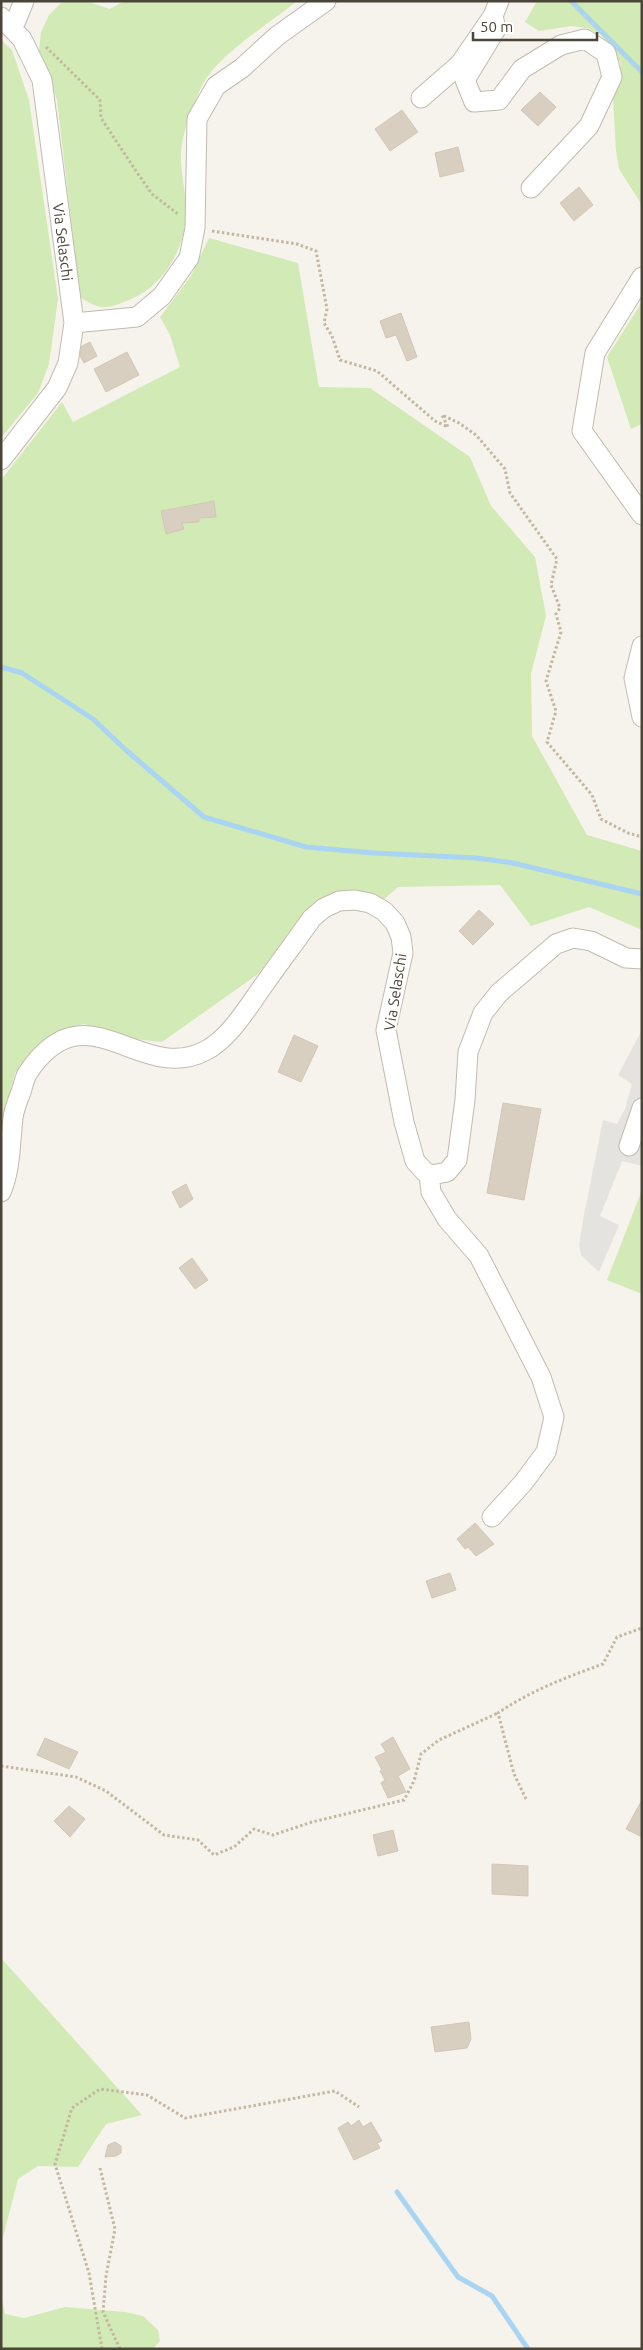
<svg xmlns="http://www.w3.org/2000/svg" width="643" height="2350" font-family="Ubuntu,sans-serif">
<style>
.green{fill:#d2eab5}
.parking{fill:#e5e3e0}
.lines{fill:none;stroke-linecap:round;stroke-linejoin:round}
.stream{stroke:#a9d4f2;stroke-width:5}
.building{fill:#d8cfc1;stroke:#d3c7b4}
.minor-casing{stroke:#c2bbae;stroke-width:21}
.path{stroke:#c4b79f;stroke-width:3;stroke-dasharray:2.5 2.5;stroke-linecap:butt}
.minor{stroke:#fff;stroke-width:19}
.labels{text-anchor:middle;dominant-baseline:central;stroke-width:4.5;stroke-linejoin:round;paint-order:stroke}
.street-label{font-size:15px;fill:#4b4439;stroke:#fff}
</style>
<rect width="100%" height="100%" fill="#f6f3ec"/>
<path class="green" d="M 67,1 L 86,1 L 110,9 L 124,1 L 297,1 C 270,23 218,55 203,84 C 194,101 182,133 181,153 C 180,171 186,191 186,209 C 187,247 164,286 129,300 C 107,309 100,311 80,297 L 57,100 L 39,50 L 41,32 L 49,15 L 61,3 Z
M 537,1 L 642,1 L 642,205 L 619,169 L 616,151 L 613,99 L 621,64 L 612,48 L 601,35 L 587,28 L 571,26 L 539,31 L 525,22 Z
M 1,40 L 12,50 L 29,100 L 58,299 L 49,364 L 38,393 L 1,438 Z
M 209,238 L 298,263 L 319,387 L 370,388 L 470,457 L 491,506 L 535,557 L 546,616 L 531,674 L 532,736 L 587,835 L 642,851 L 642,930 L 589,907 L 531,926 L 500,885 L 398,887 L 382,901 L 332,897 L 305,911 L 258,974 L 162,1042 L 134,1039 L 83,1024 L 43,1041 L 15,1073 L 5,1110 L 4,1158 L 1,1161 L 1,480 L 62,402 L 73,422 L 180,367 L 170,335 L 160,317 L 191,276 Z
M 642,302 L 642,424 L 631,429 L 607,357 Z
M 642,1190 L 642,1294 L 607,1280 Z
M 1,1958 L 142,2115 L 106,2124 L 78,2167 L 38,2166 L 18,2179 L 1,2245 Z
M 1,2296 L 5,2314 L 24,2318 L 65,2307 L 125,2312 L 143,2316 L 158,2330 L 160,2341 L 153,2349 L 1,2349 Z"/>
<path class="parking" d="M 642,1030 L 642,1166 L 622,1161 L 600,1216 L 619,1225 L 599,1272 L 581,1255 L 579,1245 L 584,1215 L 603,1120 L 617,1124 L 625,1109 L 632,1084 L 618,1075 Z"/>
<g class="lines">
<path class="stream" d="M 571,1 L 642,72
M 1,667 L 22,673 L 93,719 L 127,751 L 204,817 L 306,847 L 374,853 L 477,858 L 513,863 L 642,894
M 397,2192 L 458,2277 L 492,2296 L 528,2349"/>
</g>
<path class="building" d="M 540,92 L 556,107 L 538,126 L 521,110 Z
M 402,110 L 418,132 L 390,151 L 375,129 Z
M 458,147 L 464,171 L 440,177 L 435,153 Z
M 579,187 L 593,205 L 574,221 L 560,203 Z
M 401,313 L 417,357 L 407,361 L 396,335 L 386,338 L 380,321 Z
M 90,342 L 97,356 L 84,363 L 80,356 L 82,346 Z
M 127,352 L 139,375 L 106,392 L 94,369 Z
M 214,501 L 216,517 L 199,518 L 199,522 L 182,523 L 184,529 L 166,534 L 161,511 Z
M 479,910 L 494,924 L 473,945 L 459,931 Z
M 294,1035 L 318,1046 L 301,1082 L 278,1072 Z
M 503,1103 L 541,1109 L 524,1200 L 487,1193 Z
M 186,1184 L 193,1199 L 180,1208 L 172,1192 Z
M 192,1258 L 208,1280 L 195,1289 L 179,1268 Z
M 475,1523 L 494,1544 L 476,1556 L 468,1547 L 465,1549 L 457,1539 Z
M 450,1573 L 456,1590 L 432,1598 L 426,1581 Z
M 393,1737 L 410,1769 L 398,1776 L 406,1792 L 388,1798 L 381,1783 L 385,1780 L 380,1771 L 382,1770 L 375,1757 L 386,1752 L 381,1744 Z
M 45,1738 L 78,1752 L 69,1769 L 37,1755 Z
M 642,1800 L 642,1837 L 626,1829 Z
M 69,1806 L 85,1819 L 70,1837 L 54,1821 Z
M 393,1830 L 398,1851 L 378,1856 L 373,1835 Z
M 492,1864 L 528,1866 L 528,1896 L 492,1894 Z
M 469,2022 L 471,2039 L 467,2048 L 435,2052 L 431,2027 Z
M 359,2120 L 363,2127 L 371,2122 L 382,2141 L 377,2143 L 380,2148 L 354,2160 L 338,2128 L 348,2122 L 351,2126 Z
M 115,2142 L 121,2146 L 121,2153 L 116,2156 L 105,2157 L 108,2145 Z"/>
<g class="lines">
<g class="minor-casing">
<path id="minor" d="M 493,16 L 496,29 L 465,80 L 474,102 L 499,100 L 522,69 L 561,45 L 585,39 L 606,53 L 612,77 L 589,126 L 531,188
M 1,17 L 22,39 L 42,80 L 74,323 L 68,363 L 57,388 L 1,460
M 13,28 L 24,1
M 421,98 L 460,64 L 493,16 L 499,1
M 642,277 L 595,353 L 582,431 L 642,515
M 74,323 L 137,317 L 162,296 L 189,258 L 195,228 L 197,119 L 216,86 L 242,68 L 277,36 L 326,1
M 642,646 L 634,678 L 642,717
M 629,1146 L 642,1108
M 429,1174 L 431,1192 L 447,1219 L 479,1256 L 541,1377 L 554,1417 L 546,1452 L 523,1483 L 492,1517
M 1,1192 C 11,1169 10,1143 13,1118 C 14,1109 18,1100 21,1092 C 23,1086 24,1080 27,1074 C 86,984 139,1085 205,1051 C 229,1039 248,1007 263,986 C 279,963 296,941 312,918 L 324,908 L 339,901 L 355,900 L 370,903 L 384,911 L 395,923 L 401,937 L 403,953 L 386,1030 L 404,1122 L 415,1161 L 425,1172 L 432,1175 L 447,1172 L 457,1160 L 465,1100 L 468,1052 L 483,1013 L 499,993 L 556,944 L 573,938 L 591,941 L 626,958 L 642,959"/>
</g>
<path class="path" d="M 46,47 L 100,100 L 101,118 L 136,171 L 152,194 L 178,214
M 212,231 L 297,244 L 316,251 L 327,309 L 324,323 L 332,336 L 340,360 L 377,371 L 435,421 L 448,427 L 442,415 L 459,423 L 476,435 L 505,469 L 510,493 L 557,559 L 551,585 L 560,608 L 556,614 L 561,632 L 546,681 L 556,711 L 547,742 L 592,795 L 601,819 L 628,833 L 642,837
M 1,1766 L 76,1777 L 106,1791 L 164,1835 L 198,1840 L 214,1855 L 234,1847 L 254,1829 L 273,1835 L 312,1822 L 404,1800 L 414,1781 L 421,1754 L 439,1740 L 498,1713
M 526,1799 L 514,1774 L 498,1713 C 530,1691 567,1677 603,1664 L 617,1637 L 642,1628
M 100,2168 L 115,2229 L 106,2276 L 103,2312 L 120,2349
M 102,2349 L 89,2273 L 55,2164 L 72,2108 L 100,2089 L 147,2095 L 185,2118 L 335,2091 L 359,2107"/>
<use href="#minor" class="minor"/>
</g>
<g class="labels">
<g class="street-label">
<text transform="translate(63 242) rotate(83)">Via Selaschi</text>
<text transform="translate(395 992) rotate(-81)">Via Selaschi</text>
</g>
</g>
<rect width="643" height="2350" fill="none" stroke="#4b4439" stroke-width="5"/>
<path d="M473 32v8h124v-8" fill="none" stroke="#4b4439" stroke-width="2.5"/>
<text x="480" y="32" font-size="15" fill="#4b4439" stroke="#ffffff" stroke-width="4" paint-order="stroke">50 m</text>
</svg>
